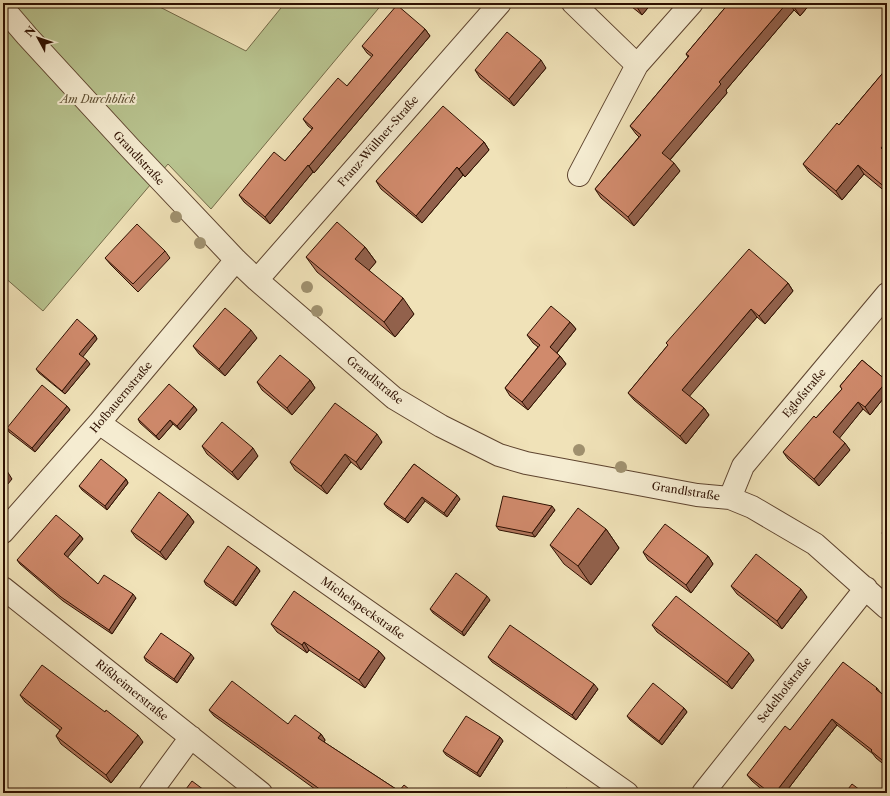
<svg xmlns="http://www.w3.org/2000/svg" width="890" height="796" font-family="'Libre Caslon Text',serif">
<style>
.green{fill:#b8c38f;stroke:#736a48}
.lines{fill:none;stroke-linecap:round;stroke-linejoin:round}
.minor-casing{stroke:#5e442f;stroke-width:24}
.minor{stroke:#f5ecd1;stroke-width:22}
.tree{fill:#a0916f}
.wall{fill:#b3775d;stroke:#2e1001}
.shaded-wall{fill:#92614c;stroke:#2e1001}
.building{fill:#d08a6c;stroke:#2e1001}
.labels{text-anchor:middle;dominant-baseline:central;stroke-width:4;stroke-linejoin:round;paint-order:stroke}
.park-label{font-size:11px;font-style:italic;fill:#5e4f33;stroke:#f5ecd1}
.street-label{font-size:11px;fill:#2e1001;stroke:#f5ecd1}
</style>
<rect width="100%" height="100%" fill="#f0e2b8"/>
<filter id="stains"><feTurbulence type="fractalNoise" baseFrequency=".005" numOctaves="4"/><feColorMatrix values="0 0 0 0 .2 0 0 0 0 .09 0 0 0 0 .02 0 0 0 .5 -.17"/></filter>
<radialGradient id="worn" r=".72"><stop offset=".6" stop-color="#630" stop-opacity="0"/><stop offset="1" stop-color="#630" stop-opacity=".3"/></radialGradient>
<path class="green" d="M 3,3 L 152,3 L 246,51 L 285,3 L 383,3 L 211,209 L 168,164 L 43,311 L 3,276 Z"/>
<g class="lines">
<g class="minor-casing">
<path id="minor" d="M 573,3 L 637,65
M 3,8 L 27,36 L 130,148 L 236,260 L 257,280 L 394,398 L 441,426 L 499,455 L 526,463 L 697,495 L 730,498 L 752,507 L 815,544 L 887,608
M 579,175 L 637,65 L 692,3
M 257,280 L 500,3
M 99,423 L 627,793
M 730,498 L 743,466 L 887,294
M 3,532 L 99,423 L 236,260
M 3,588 L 261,793
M 150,793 L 191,737
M 703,793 L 866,588"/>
</g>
<use href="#minor" class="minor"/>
</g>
<g class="tree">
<circle cx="176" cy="217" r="6"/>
<circle cx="200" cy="243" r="6"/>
<circle cx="307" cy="287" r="6"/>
<circle cx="317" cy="311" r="6"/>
<circle cx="579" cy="450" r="6"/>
<circle cx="621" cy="467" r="6"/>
</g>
<path class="wall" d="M 627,3 L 652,3 L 642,15 Z
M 729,3 L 811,3 L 800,16 L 794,10 L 726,90 L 727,93 L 670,160 L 680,171 L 634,226 L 601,198 L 595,189 L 639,137 L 636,134 L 630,126 L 688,57 L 686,54 Z
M 425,29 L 430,36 L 314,173 L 313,172 L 270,224 L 244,202 L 239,195 L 285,161 L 312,129 L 308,126 L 303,119 L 347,86 L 372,57 L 367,53 L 362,46 Z
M 546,68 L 514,106 L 480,78 L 475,70 Z
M 887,68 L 887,193 L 864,174 L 842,200 L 809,172 L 803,164 L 839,125 Z
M 484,142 L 489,150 L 465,177 L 463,175 L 422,223 L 381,189 L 376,181 Z
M 365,247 L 376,262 L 369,270 L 414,314 L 395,337 L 317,272 L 306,257 Z
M 165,251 L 170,258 L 138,292 L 111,265 L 105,258 Z
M 788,283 L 793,291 L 765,324 L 757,317 L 689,396 L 704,408 L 709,415 L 686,444 L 634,400 L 628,393 L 668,345 L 666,343 Z
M 570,322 L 576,329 L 557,353 L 560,356 L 566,364 L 528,410 L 510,396 L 505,388 L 538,347 L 533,343 L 527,335 Z
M 95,335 L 97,339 L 82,357 L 90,364 L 65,394 L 39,373 L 36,369 Z
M 257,338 L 225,376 L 199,354 L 193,346 Z
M 862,360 L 887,381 L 887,394 L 870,415 L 863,409 L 839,438 L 850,450 L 819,486 L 788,459 L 783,452 L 816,418 L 842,389 L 840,386 Z
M 310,380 L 315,388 L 292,415 L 262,390 L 257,382 Z
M 67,406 L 70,410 L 35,452 L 9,432 L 7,428 Z
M 194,406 L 197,410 L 180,430 L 173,424 L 159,440 L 140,423 L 138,419 Z
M 382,442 L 361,470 L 351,462 L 327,494 L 295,470 L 290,462 Z
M 202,446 L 258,456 L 238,480 L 207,454 Z
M 414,464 L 460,499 L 447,517 L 425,501 L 408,523 L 387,508 L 384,504 Z
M 126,479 L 128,483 L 107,510 L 82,490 L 79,486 Z
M 555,510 L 535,537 L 499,530 L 496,526 Z
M 188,514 L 194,522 L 166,560 L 136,538 L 131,531 Z
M 887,527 L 887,541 L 882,533 Z
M 606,529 L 619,548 L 591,585 L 564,564 L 550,545 Z
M 80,535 L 83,539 L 67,557 L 98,584 L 136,598 L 112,634 L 63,601 L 20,564 L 17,560 Z
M 643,552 L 708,556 L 713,564 L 691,593 L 648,560 Z
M 257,567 L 260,571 L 236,606 L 206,585 L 204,581 Z
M 731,586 L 807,597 L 782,629 L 737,594 Z
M 490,600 L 464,636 L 433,613 L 430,609 Z
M 271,624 L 379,651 L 385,658 L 365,688 L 309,650 L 307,653 L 277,632 Z
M 652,625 L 754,660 L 732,689 L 657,632 Z
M 144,657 L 194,658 L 177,683 L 146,661 Z
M 488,657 L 598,689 L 576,720 L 492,662 Z
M 877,688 L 880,692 L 887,698 L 887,767 L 876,758 L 873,754 L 837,725 L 785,793 L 766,793 L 752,781 L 747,775 L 790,730 Z
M 20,695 L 143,742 L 111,783 L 61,744 L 56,736 L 60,730 L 25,702 Z
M 684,708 L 687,712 L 662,745 L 630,720 L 627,716 Z
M 209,710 L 288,724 L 321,734 L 325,740 L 324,742 L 399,791 L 319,792 L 214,716 Z
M 500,737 L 503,741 L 480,777 L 446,755 L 443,751 Z"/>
<path class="shaded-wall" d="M 640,3 L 652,3 L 642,15 L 637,7 Z
M 787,3 L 789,3 L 794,10 L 726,90 L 727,93 L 668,162 L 662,153 L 719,82 Z
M 797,3 L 811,3 L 800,16 L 794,7 Z
M 425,29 L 430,36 L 314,173 L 309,166 Z
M 541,60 L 546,68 L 514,106 L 509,99 Z
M 887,141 L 887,156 L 881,148 Z
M 484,142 L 489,150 L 465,177 L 459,169 Z
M 674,163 L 680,171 L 634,226 L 628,217 Z
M 308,165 L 313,172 L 270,224 L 265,217 Z
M 858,165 L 864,174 L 842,200 L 836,191 Z
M 457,167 L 463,175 L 422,223 L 416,216 Z
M 365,247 L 376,262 L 366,274 L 355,259 Z
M 788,283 L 793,291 L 765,324 L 759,316 Z
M 403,298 L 414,314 L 395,337 L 384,322 Z
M 751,309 L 757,317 L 688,398 L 682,390 Z
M 570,322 L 576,329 L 555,355 L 550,347 Z
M 251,330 L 257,338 L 225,376 L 219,369 Z
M 95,335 L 97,339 L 82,358 L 79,354 Z
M 3,345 L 7,351 L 3,356 Z
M 560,356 L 566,364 L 528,410 L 522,402 Z
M 87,360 L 90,364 L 65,394 L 62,391 Z
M 310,380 L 315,388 L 292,415 L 287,408 Z
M 887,381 L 887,394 L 870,415 L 865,407 Z
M 858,402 L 863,409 L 838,440 L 833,432 Z
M 67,406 L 70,410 L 35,452 L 32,448 Z
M 194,406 L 197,410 L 180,430 L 177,426 Z
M 704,408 L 709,415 L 686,444 L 680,436 Z
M 170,420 L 173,424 L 159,440 L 156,436 Z
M 377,434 L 382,442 L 361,470 L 356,462 Z
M 845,443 L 850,450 L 819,486 L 814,479 Z
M 253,448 L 258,456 L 238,480 L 232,472 Z
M 345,454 L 351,462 L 327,494 L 321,486 Z
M 7,471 L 12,479 L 3,490 L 3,476 Z
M 126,479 L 128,483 L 107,510 L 105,506 Z
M 457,495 L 460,499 L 447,517 L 444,513 Z
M 422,497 L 425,501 L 408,523 L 405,519 Z
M 552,506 L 555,510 L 535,537 L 532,533 Z
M 188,514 L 194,522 L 166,560 L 160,552 Z
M 606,529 L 619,548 L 591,585 L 578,566 Z
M 80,535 L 83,539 L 67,558 L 64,554 Z
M 708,556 L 713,564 L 691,593 L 686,585 Z
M 257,567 L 260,571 L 236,606 L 233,602 Z
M 801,589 L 807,597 L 782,629 L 777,621 Z
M 133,594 L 136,598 L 112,634 L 109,630 Z
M 487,596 L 490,600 L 464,636 L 462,632 Z
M 3,632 L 6,636 L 3,639 Z
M 304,642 L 309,650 L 307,653 L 302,645 Z
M 379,651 L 385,658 L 365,688 L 359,680 Z
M 749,653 L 754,660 L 732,689 L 727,682 Z
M 191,654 L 194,658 L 177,683 L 174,679 Z
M 594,684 L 598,689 L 576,720 L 572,715 Z
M 684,708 L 687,712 L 662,745 L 659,741 Z
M 832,719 L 837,725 L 785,793 L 775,793 Z
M 321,734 L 325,740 L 323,744 L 318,738 Z
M 138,735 L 143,742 L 111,783 L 106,775 Z
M 500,737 L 503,741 L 480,777 L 477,773 Z"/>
<path class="building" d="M 631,3 L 640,3 L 637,7 Z
M 729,3 L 787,3 L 719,82 L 721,84 L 662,153 L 674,163 L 628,217 L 595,189 L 641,135 L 630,126 L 689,56 L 686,54 Z
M 790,3 L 797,3 L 794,7 Z
M 397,5 L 425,29 L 309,166 L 308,165 L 265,217 L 239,195 L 274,152 L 285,161 L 313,128 L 303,119 L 338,78 L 347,86 L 373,55 L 362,46 Z
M 507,32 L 541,60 L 509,99 L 475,70 Z
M 887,68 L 887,141 L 881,148 L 887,153 L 887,189 L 858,165 L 836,191 L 803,164 L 837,123 L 839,125 Z
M 443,106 L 484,142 L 459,169 L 457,167 L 416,216 L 376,181 Z
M 337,222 L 365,247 L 355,259 L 403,298 L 384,322 L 306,257 Z
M 137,224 L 165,251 L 133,284 L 105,258 Z
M 749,249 L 788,283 L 759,316 L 751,309 L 682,390 L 704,408 L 680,436 L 628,393 L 668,345 L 666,343 Z
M 551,306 L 570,322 L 550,347 L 560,356 L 522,402 L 505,388 L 540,345 L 527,335 Z
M 225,308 L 251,330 L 219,369 L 193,346 Z
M 77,319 L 95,335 L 79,354 L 87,360 L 62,391 L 36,369 Z
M 280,355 L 310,380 L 287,408 L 257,382 Z
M 862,360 L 887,381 L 865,407 L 858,402 L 833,432 L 845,443 L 814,479 L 783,452 L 814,416 L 816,418 L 842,389 L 840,386 Z
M 169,384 L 194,406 L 177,426 L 170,420 L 156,436 L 138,419 Z
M 42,385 L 67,406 L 32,448 L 7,428 Z
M 335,403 L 377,434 L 356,462 L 345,454 L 321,486 L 290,462 Z
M 222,422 L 253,448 L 232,472 L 202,446 Z
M 101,459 L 126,479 L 105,506 L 79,486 Z
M 414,464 L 457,495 L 444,513 L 422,497 L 405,519 L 384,504 Z
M 3,468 L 7,471 L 3,476 Z
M 159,492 L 188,514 L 160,552 L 131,531 Z
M 503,496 L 552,506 L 532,533 L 496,526 Z
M 578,508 L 606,529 L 578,566 L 550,545 Z
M 56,515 L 80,535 L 64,554 L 98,584 L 104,575 L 133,594 L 109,630 L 61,597 L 17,560 Z
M 665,524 L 708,556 L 686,585 L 643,552 Z
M 887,527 L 887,538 L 882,533 Z
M 228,546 L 257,567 L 233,602 L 204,581 Z
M 756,554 L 801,589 L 777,621 L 731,586 Z
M 456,573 L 487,596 L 462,632 L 430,609 Z
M 294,591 L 379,651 L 359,680 L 304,642 L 302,645 L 271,624 Z
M 676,596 L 749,653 L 727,682 L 652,625 Z
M 510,625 L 594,684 L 572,715 L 488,657 Z
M 161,633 L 191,654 L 174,679 L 144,657 Z
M 843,662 L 877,688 L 876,689 L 887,698 L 887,764 L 871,751 L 872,750 L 832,719 L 775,793 L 770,793 L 747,775 L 785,726 L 790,730 Z
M 42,665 L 105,712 L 106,710 L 138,735 L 106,775 L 56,736 L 62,728 L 20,695 Z
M 232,681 L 288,724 L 295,715 L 321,734 L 318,738 L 399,791 L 404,785 L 414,793 L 319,793 L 321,790 L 209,710 Z
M 653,683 L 684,708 L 659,741 L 627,716 Z
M 466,716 L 500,737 L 477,773 L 443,751 Z
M 192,781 L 208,793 L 183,793 Z
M 852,784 L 864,793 L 845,793 Z
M 566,788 L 574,793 L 563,793 Z"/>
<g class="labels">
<g class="park-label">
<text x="98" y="99">Am Durchblick</text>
</g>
<g class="street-label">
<text transform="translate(378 141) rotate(-49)">Franz-Wüllner-Straße</text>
<text transform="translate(139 158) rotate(47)">Grandlstraße</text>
<text transform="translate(375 380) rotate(39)">Grandlstraße</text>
<text transform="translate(804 393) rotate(-50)">Eglofstraße</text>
<text transform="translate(121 397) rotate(-50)">Hofbauernstraße</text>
<text transform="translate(686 491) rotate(9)">Grandlstraße</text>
<text transform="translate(363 608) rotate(35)">Michelspeckstraße</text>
<text transform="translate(132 690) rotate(39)">Rißheimerstraße</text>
<text transform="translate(784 690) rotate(-52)">Sedelhofstraße</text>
</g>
</g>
<rect width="890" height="796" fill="none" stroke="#f0e2b8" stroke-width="16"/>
<rect x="4" y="4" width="882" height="788" fill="none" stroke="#2e1001" stroke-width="2"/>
<rect x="8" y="8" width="874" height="780" fill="none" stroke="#2e1001"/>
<g transform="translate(38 38) rotate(310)" stroke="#f5ecd1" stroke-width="3" paint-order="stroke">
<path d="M0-3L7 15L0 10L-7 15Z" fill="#2e1001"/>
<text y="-6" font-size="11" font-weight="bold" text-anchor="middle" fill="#2e1001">N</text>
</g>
<rect width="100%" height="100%" filter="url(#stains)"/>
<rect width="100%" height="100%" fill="url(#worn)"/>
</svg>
